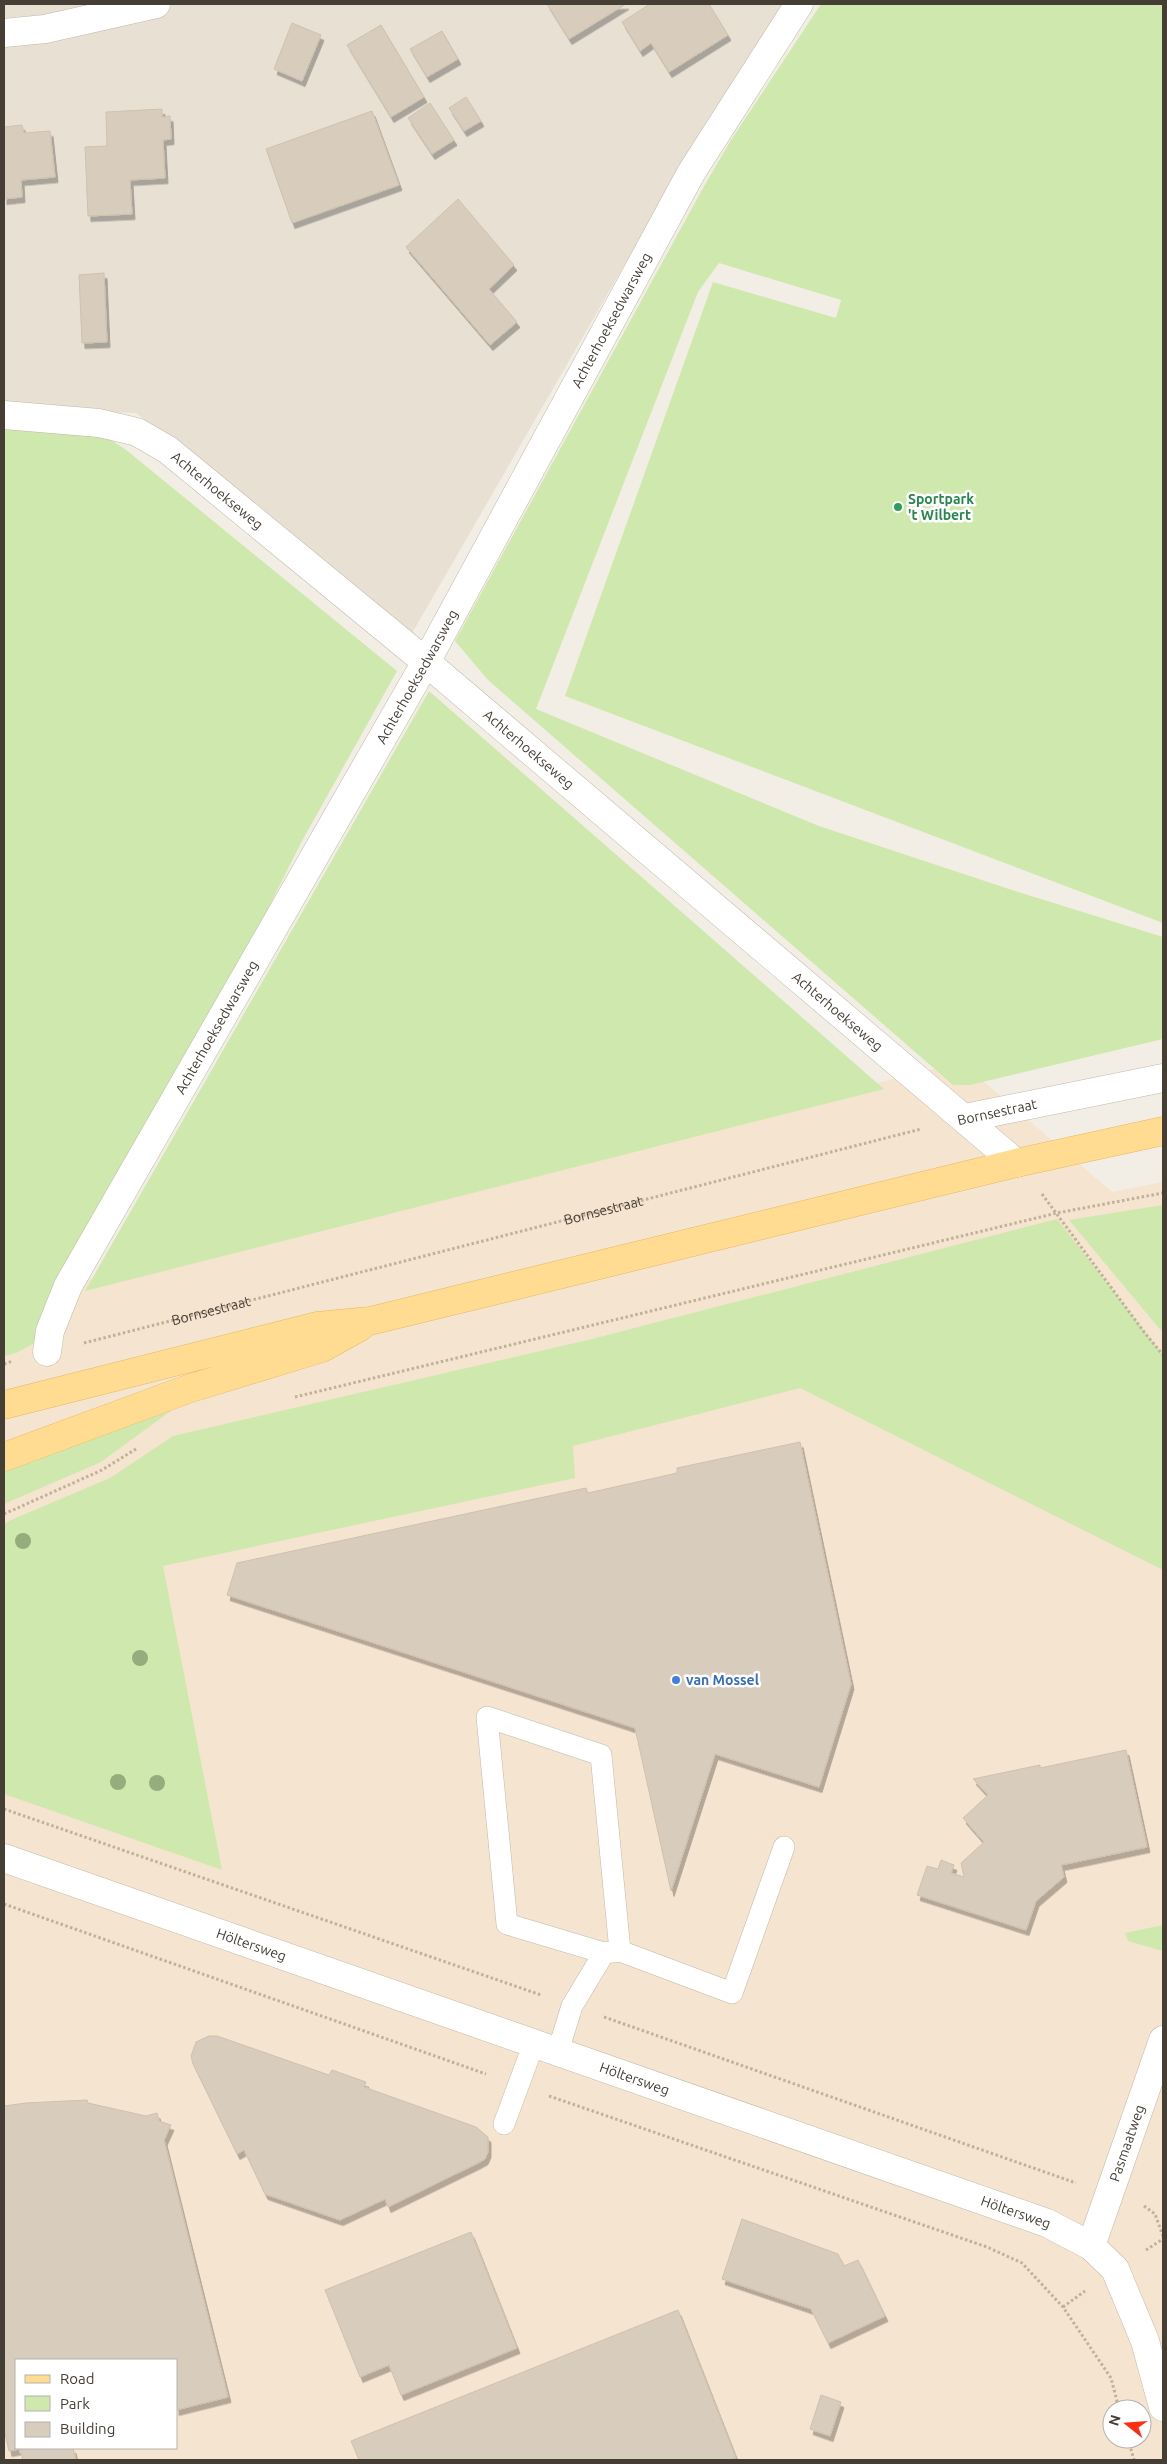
<svg xmlns="http://www.w3.org/2000/svg" width="1167" height="2464" font-family="Ubuntu,sans-serif">
<style>
.residential{fill:#e7e0d3}
.commercial{fill:#f5e4cf;fill-rule:evenodd}
.green{fill:#cfe8ad}
.building{fill:#d8ccbd;stroke:#cfc1ad;filter:url(#shadow)}
.lines{fill:none;stroke-linecap:round;stroke-linejoin:round}
.service-casing{stroke:#c1b9aa;stroke-width:22}
.minor-casing{stroke:#c1b9aa;stroke-width:29}
.primary-casing{stroke:#e5b961;stroke-width:29}
.path{stroke:#c0b198;stroke-width:3;stroke-dasharray:2.5 2.5;stroke-linecap:butt}
.service{stroke:#fff;stroke-width:21}
.minor{stroke:#fff;stroke-width:28}
.primary{stroke:#ffdc92;stroke-width:28}
.tree{fill:#95ad7c}
.leisure-dot{fill:#2e9e5b;stroke:#fff;stroke-width:2}
.shop-dot{fill:#3f7fe0;stroke:#fff;stroke-width:2}
.labels{text-anchor:middle;dominant-baseline:central;stroke-width:5;stroke-linejoin:round;paint-order:stroke}
.street-label{font-size:14px;fill:#453e35;stroke:#fff}
.leisure-label{font-size:14px;font-weight:bold;fill:#27864d;stroke:#fff;text-anchor:start}
.shop-label{font-size:14px;font-weight:bold;fill:#366cbe;stroke:#fff;text-anchor:start}
</style>
<defs>
<filter id="shadow"><feDropShadow dx="3" dy="5.5" stdDeviation="0" flood-color="#0004"/></filter>
</defs>
<rect width="100%" height="100%" fill="#f3eee5"/>
<path class="residential" d="M 4,4 L 785,4 L 678,172 L 411,635 L 136,413 L 4,408 Z"/>
<path class="commercial" d="M 961,1062 L 1112,1192 L 1163,1182 L 1163,2460 L 4,2460 L 4,1301 ZM 16,2360 L 176,2360 L 176,2448 L 16,2448 ZM 1112,2409 L 1142,2409 L 1142,2439 L 1112,2439 Z"/>
<path class="green" d="M 821,4 L 1163,4 L 1163,923 L 565,696 L 713,282 L 836,318 L 841,300 L 719,263 L 698,292 L 536,709 L 819,826 L 1012,890 L 1163,937 L 1163,1039 L 970,1085 L 953,1085 L 488,680 L 455,641 L 703,188 L 731,140 Z
M 4,404 L 72,415 L 125,449 L 397,671 L 302,841 L 55,1332 L 16,1353 L 4,1356 Z
M 429,691 L 884,1089 L 85,1291 Z
M 1163,1205 L 1163,1333 L 1069,1220 Z
M 1057,1219 L 1163,1355 L 1163,1570 L 800,1388 L 573,1446 L 575,1478 L 163,1566 L 222,1870 L 4,1794 L 4,1524 L 11,1520 L 110,1478 L 173,1436 L 592,1339 Z
M 172,1410 L 101,1462 L 4,1504 L 4,1471 L 70,1445 Z
M 1163,1925 L 1163,1951 L 1128,1941 L 1125,1933 Z"/>
<path class="building" d="M 547,4 L 626,4 L 569,39 Z
M 650,4 L 709,4 L 728,35 L 669,72 L 651,43 L 640,51 L 622,22 Z
M 292,23 L 321,35 L 302,81 L 274,69 Z
M 381,25 L 424,97 L 391,117 L 347,45 Z
M 442,31 L 458,59 L 427,77 L 410,49 Z
M 466,97 L 481,121 L 464,131 L 449,108 Z
M 430,103 L 454,140 L 432,154 L 408,118 Z
M 162,109 L 162,117 L 170,116 L 171,139 L 163,140 L 165,178 L 130,180 L 132,214 L 88,216 L 85,147 L 107,146 L 106,112 Z
M 372,111 L 399,185 L 292,223 L 266,149 Z
M 22,125 L 24,133 L 50,131 L 55,177 L 21,180 L 22,197 L 4,199 L 4,127 Z
M 458,199 L 514,265 L 489,289 L 517,322 L 490,345 L 406,247 Z
M 104,273 L 107,342 L 82,343 L 79,275 Z
M 800,1442 L 851,1684 L 819,1787 L 715,1754 L 671,1891 L 635,1728 L 227,1595 L 237,1563 L 586,1488 L 588,1493 L 677,1473 L 677,1468 Z
M 1126,1750 L 1147,1847 L 1061,1865 L 1064,1877 L 1036,1901 L 1026,1930 L 917,1895 L 927,1866 L 938,1869 L 941,1860 L 954,1865 L 951,1873 L 964,1877 L 961,1863 L 984,1842 L 963,1818 L 988,1795 L 973,1779 L 1040,1765 L 1040,1768 Z
M 209,2036 L 217,2036 L 329,2075 L 332,2070 L 366,2082 L 364,2087 L 476,2127 L 488,2137 L 488,2152 L 485,2159 L 478,2163 L 388,2207 L 385,2199 L 340,2220 L 265,2194 L 244,2150 L 237,2154 L 193,2064 L 191,2056 L 196,2042 Z
M 87,2100 L 88,2103 L 146,2116 L 157,2113 L 159,2121 L 171,2125 L 164,2140 L 228,2397 L 176,2410 L 176,2360 L 16,2360 L 16,2448 L 73,2448 L 76,2460 L 23,2460 L 20,2449 L 9,2451 L 4,2429 L 4,2106 L 26,2103 Z
M 742,2219 L 838,2254 L 844,2266 L 858,2260 L 885,2316 L 828,2343 L 811,2309 L 722,2279 Z
M 471,2232 L 517,2348 L 401,2395 L 389,2365 L 360,2377 L 325,2290 Z
M 678,2310 L 736,2458 L 729,2460 L 359,2460 L 351,2441 Z
M 821,2395 L 841,2402 L 830,2436 L 810,2429 Z"/>
<g class="lines">
<g class="service-casing">
<path id="service" d="M 604,1953 L 507,1924 L 487,1717 L 601,1755 L 620,1951
M 558,2051 L 572,2006 L 604,1953 L 620,1951 L 732,1993 L 784,1847
M 504,2124 L 534,2043"/>
</g>
<g class="minor-casing">
<g id="minor">
<path d="M 4,33 L 45,29 L 156,4"/>
<path id="s2" d="M 4,415 L 99,423 L 137,432 L 168,450 L 426,662 L 1016,1163"/>
<path d="M 965,1118 L 1163,1078"/>
<path id="s3" d="M 47,1352 L 50,1331 L 68,1286 L 426,662 L 691,173 L 799,4"/>
<path id="s4" d="M 4,1858 L 1047,2223 L 1091,2246 L 1115,2269 L 1145,2341 L 1163,2407"/>
<path id="s5" d="M 1091,2246 L 1163,2040"/>
</g>
</g>
<g class="primary-casing">
<path id="primary" d="M 4,1405 L 317,1326 L 370,1321 L 1016,1163 L 1163,1131
M 4,1457 L 188,1389 L 322,1348 L 360,1327"/>
</g>
<g class="path">
<path d="M 1042,1194 L 1144,1332 L 1163,1355"/>
<path id="s1" d="M 84,1343 L 921,1129"/>
<path d="M 4,1364 L 13,1361"/>
<path d="M 295,1397 L 1057,1213 L 1163,1193"/>
<path d="M 4,1514 L 102,1470 L 136,1449"/>
<path d="M 4,1809 L 541,1995"/>
<path d="M 4,1904 L 486,2074"/>
<path d="M 604,2017 L 1076,2183"/>
<path d="M 549,2096 L 987,2247 L 1022,2263 L 1063,2307 L 1111,2378 L 1119,2409"/>
<path d="M 1144,2206 L 1155,2214 L 1163,2236"/>
<path d="M 1146,2250 L 1163,2239"/>
<path d="M 1063,2307 L 1085,2291"/>
<path d="M 1128,2439 L 1134,2460"/>
</g>
<use href="#service" class="service"/>
<use href="#minor" class="minor"/>
<use href="#primary" class="primary"/>
</g>
<g class="tree">
<circle cx="23" cy="1541" r="8"/>
<circle cx="140" cy="1658" r="8"/>
<circle cx="118" cy="1782" r="8"/>
<circle cx="157" cy="1783" r="8"/>
</g>
<circle class="leisure-dot" cx="898" cy="507" r="5"/>
<circle class="shop-dot" cx="676" cy="1680" r="5"/>
<g class="labels">
<g class="street-label">
<text stroke="none"><textPath href="#s3" startOffset="1178">Achterhoeksedwarsweg</textPath></text>
<text stroke="none"><textPath href="#s2" startOffset="234">Achterhoekseweg</textPath></text>
<text stroke="none"><textPath href="#s3" startOffset="772">Achterhoeksedwarsweg</textPath></text>
<text stroke="none"><textPath href="#s2" startOffset="639">Achterhoekseweg</textPath></text>
<text stroke="none"><textPath href="#s2" startOffset="1044">Achterhoekseweg</textPath></text>
<text stroke="none"><textPath href="#s3" startOffset="368">Achterhoeksedwarsweg</textPath></text>
<text transform="translate(997 1112) rotate(-12)">Bornsestraat</text>
<text stroke="none"><textPath href="#s1" startOffset="536">Bornsestraat</textPath></text>
<text stroke="none"><textPath href="#s1" startOffset="131">Bornsestraat</textPath></text>
<text stroke="none"><textPath href="#s4" startOffset="262">Höltersweg</textPath></text>
<text stroke="none"><textPath href="#s4" startOffset="668">Höltersweg</textPath></text>
<text stroke="none"><textPath href="#s5" startOffset="109">Pasmaatweg</textPath></text>
<text stroke="none"><textPath href="#s4" startOffset="1072">Höltersweg</textPath></text>
</g>
<g class="leisure-label">
<text x="908" y="499">Sportpark<tspan x="908" dy="16">'t Wilbert</tspan></text>
</g>
<g class="shop-label">
<text x="686" y="1680">van Mossel</text>
</g>
</g>
<rect width="1167" height="2464" fill="none" stroke="#453e35" stroke-width="10"/>
<rect x="15" y="2359" width="162" height="90" fill="#ffffff" stroke="#b5b2ae"/>
<rect x="25" y="2375" width="25" height="8" fill="#ffdc92" stroke="#b5b2ae"/>
<text x="60" y="2384" font-size="15" fill="#453e35">Road</text>
<rect x="25" y="2396" width="25" height="15" fill="#cfe8ad" stroke="#b5b2ae"/>
<text x="60" y="2409" font-size="15" fill="#453e35">Park</text>
<rect x="25" y="2422" width="25" height="15" fill="#d8ccbd" stroke="#b5b2ae"/>
<text x="60" y="2434" font-size="15" fill="#453e35">Building</text>
<g transform="translate(1127 2424) rotate(287)"><circle r="24" fill="#ffffff" stroke="#b5b2ae"/>
<path d="M0-4L9 19L0 12L-9 19Z" fill="#fd2d12"/>
<text y="-8" font-size="14" font-weight="bold" text-anchor="middle" fill="#453e35">N</text>
</g>
</svg>
